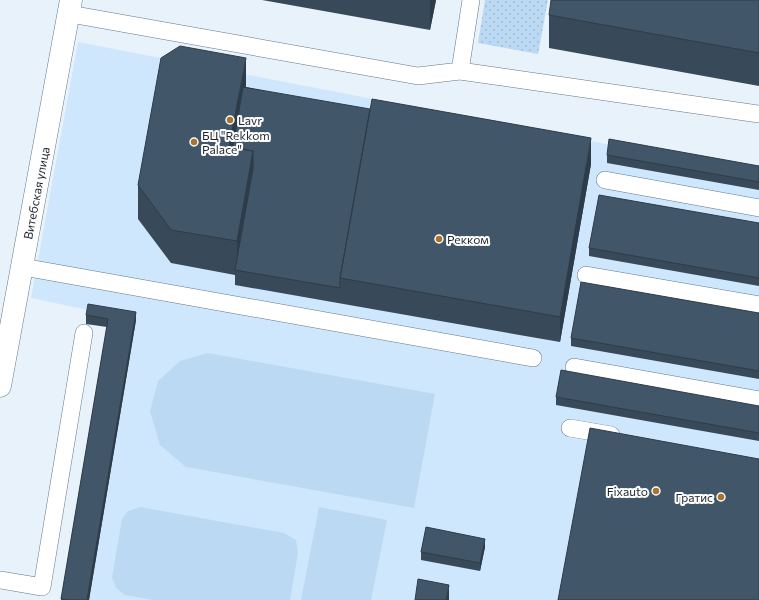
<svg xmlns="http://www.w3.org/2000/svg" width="759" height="600" font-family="Commissioner,sans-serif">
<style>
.built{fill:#cfe7fd}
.grass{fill:#bbd9f3}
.park{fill:url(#park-dots)}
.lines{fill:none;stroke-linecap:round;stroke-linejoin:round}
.service-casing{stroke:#63788c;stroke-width:18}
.minor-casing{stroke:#63788c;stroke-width:23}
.service{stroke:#fff;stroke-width:17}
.minor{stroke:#fff;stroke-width:22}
.wall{fill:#384a59}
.shaded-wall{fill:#2e3c49}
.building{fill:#415668;stroke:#2e3c49}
.poi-dot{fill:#a8732d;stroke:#fdfdfd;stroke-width:1.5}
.labels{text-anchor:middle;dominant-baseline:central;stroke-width:4;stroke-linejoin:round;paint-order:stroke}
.poi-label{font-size:12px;fill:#1d262e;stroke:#fdfdfd;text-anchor:start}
.street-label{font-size:12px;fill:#1d262e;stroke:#fdfdfd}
</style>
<defs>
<pattern id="park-dots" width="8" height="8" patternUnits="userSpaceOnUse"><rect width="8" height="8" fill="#bbd9f3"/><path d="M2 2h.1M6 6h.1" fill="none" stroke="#a0bad1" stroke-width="1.8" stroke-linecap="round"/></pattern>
</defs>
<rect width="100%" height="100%" fill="#e8f2fa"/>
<path class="built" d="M 78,42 L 606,144 L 759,172 L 759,600 L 89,600 L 136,320 L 31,298 Z"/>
<path class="grass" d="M 208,353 L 435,394 L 414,508 L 186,467 L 160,445 L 150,411 L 158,381 L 180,361 Z
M 140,507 L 284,533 L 296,540 L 298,553 L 290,600 L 153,600 L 125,595 L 116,588 L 112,577 L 122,519 L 128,511 Z
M 319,507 L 387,520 L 371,600 L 301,600 Z"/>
<path class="park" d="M 485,0 L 548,0 L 538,54 L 478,43 Z"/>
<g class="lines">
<g class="service-casing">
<path id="service" d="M 70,14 L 418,76 L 460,71 L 759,114
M 460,71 L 471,0
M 605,180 L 759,208
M 23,267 L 533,358
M 586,275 L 759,305
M 574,367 L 759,400
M 570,428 L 611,435
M 0,580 L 42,587 L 84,333"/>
</g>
<g class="minor-casing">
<path id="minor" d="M 0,386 L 71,0"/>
</g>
<use href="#service" class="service"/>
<use href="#minor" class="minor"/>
</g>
<path class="wall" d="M 262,0 L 436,0 L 430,30 Z
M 759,0 L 759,86 L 549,48 L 549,15 Z
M 246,87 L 591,164 L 560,342 L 235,285 L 235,275 L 171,263 L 138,219 L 138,185 Z
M 607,155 L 759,166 L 759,190 L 607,163 Z
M 759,223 L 759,286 L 589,256 L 589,248 Z
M 759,313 L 759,379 L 571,346 L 571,338 Z
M 86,315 L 136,320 L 89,600 L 61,600 L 107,327 L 86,324 Z
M 556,397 L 759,406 L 759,441 L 556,405 Z
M 485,547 L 480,571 L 421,560 L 421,552 Z"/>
<path class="shaded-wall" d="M 430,0 L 436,0 L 430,30 Z
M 246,58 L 246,92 L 232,166 L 229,147 Z
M 591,138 L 591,164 L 560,342 L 560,317 Z
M 253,151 L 253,185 L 237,270 L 237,241 Z
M 136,312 L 136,320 L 89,600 L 87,600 Z
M 485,539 L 485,547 L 480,571 L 480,563 Z
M 449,585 L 449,600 L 446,600 Z"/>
<path class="building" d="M 551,0 L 759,0 L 759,53 L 549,15 Z
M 180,46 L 246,58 L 229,147 L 253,151 L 237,241 L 171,230 L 138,185 L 161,58 Z
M 243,87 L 370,109 L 340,278 L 340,288 L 235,270 L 253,169 L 253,151 L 233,147 Z
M 372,99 L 591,138 L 560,317 L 340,278 Z
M 609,139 L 759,166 L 759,182 L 607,155 Z
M 599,195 L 759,223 L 759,278 L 589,248 Z
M 581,282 L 759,313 L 759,371 L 571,338 Z
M 88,304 L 136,312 L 87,600 L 68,600 L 61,599 L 108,319 L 86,315 Z
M 561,370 L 759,406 L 759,433 L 556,397 Z
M 590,428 L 759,459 L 759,600 L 558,600 Z
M 426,527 L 485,539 L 480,563 L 421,552 Z
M 418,579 L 449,585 L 446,600 L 415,600 Z"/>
<g class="poi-dot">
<circle cx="230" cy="120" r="4"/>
<circle cx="194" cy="142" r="4"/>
<circle cx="439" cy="239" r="4"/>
<circle cx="656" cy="491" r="4"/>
<circle cx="721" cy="497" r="4"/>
</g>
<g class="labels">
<g class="poi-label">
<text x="238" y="120">Lavr</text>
<text x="202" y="135">БЦ "Rekkom<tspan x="202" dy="14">Palace"</tspan></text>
<text x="447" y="239">Рекком</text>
<text x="648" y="491" text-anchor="end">Fixauto</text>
<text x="713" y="497" text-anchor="end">Гратис</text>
</g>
<g class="street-label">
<text transform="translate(36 193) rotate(-79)">Витебская улица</text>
</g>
</g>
</svg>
